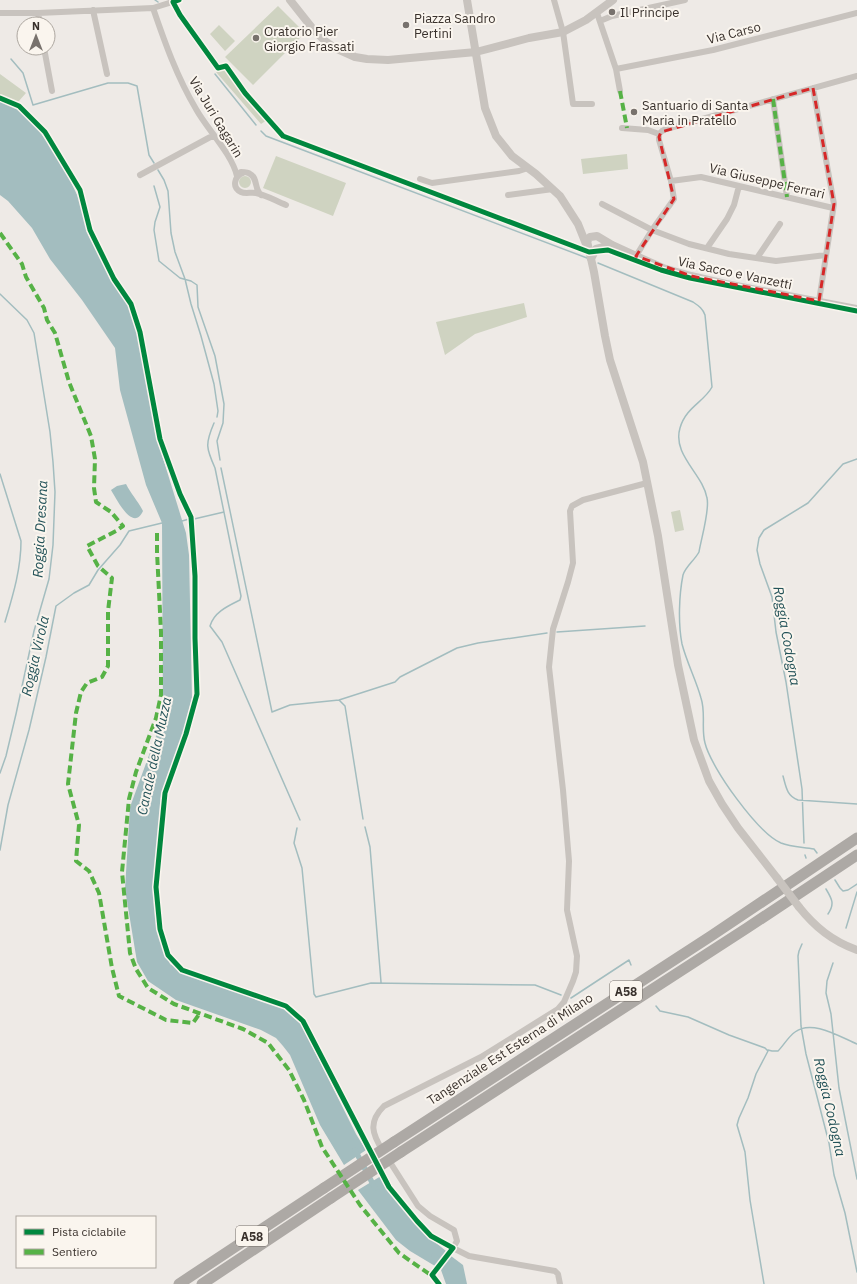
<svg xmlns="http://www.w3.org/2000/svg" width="857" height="1284" font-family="'IBM Plex Sans',sans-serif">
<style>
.green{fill:#cfd3c1}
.water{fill:#a3bdbf}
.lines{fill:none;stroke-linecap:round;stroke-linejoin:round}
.stream{stroke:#a3bdbf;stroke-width:1.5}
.canal{stroke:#a3bdbf;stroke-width:5.5}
.minor{stroke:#c8c3be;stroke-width:6}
.tertiary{stroke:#c8c3be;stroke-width:8}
.motorway{stroke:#ada9a5;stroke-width:11}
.tertiary-bridge{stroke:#c8c3be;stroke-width:8}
.motorway-bridge{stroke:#ada9a5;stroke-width:11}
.quiet{stroke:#56b246;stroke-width:4;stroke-dasharray:8 4;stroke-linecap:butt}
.cycleway-casing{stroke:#faf5ee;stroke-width:8}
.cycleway{stroke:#00873e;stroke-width:5}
.marked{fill:none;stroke:#d62828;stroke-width:3;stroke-dasharray:8 5;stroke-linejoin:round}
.poi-dot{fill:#78726d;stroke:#faf5ee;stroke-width:1.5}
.labels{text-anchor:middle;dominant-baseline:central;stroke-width:4;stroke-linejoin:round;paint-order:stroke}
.shield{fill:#faf5ee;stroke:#736c66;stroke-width:1}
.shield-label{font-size:12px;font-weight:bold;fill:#39312c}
.poi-label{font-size:13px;fill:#39312c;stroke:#faf5ee;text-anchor:start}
.street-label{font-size:13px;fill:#39312c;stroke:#faf5ee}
.water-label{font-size:14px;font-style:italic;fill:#245359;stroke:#faf5ee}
</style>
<rect width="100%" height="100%" fill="#eeeae6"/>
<path class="green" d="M 278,6 L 305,33 L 253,85 L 225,57 Z
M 219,25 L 235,41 L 225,51 L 210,34 Z
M 226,67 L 243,93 L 267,120 L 261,124 L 216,72 Z
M 0,74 L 26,93 L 18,102 L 0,97 Z
M 627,154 L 628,169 L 583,174 L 581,159 Z
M 276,156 L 346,183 L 333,216 L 263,188 Z
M239 182a6 6 0 1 1 12 0a6 6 0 1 1-12 0Z
M 524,303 L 527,317 L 475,334 L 445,355 L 436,322 Z
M 680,510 L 684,530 L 675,532 L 671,512 Z"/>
<path class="water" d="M 0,101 L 17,108 L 30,119 L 48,143 L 69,178 L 79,199 L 88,234 L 110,276 L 130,306 L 139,334 L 158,442 L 186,533 L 189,555 L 192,698 L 182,737 L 161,796 L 153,890 L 157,923 L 170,964 L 194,977 L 283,1008 L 301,1024 L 356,1134 L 366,1150 L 344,1165 L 320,1125 L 290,1055 L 283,1046 L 276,1038 L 261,1030 L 176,1000 L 148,981 L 137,962 L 125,889 L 130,807 L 163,717 L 162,523 L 146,485 L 120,390 L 115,348 L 82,300 L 50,259 L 32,228 L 8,201 L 0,195 Z
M 126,484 C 131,494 138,501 143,511 C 133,533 116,498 111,490 L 117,486 Z
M 381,1176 C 399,1204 419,1230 446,1251 L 435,1266 L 410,1251 L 396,1240 L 358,1190 Z
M 451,1256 L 463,1265 L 467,1284 L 446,1284 L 441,1270 Z"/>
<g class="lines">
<path class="stream" d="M 155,0 L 158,2
M 11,59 L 23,73 L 33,105 L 108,83 L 128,83 L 137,86 L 149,155 L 154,163
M 215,74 L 256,125
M 261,131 L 266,136 L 587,258
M 158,170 L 164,180 L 168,191 L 171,233 L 175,252 L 185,279 L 191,304 L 201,336 L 214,384 L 218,411 L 217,417
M 154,186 L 160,207 L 155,222 L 154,230 L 159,261 L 180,278 L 191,281 L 197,285 L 198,307 L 215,356 L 224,404 L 223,423 L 217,441 L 220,460
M 598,263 L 693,302 C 699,306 703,309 705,315 L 712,387 C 704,402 686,407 680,428 C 672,455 703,474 707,498 C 710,510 701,539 699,552 C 694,561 686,566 683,575 C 679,595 678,624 682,644 C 687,663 696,680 701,698 C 706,713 701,729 705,743 C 711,768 758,833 781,843 C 791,847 803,847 814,849 L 817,853
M 0,294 L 27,320 L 34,333 L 50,432 L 53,462 L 55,492 L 53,545 L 49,579 L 34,631 L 16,714 L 6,756 L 0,773
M 214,423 C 205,444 206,448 215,468 L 241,596 L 240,600 C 228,606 214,612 210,626 L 222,642 L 300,820
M 221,468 L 272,712 L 290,705 L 339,700 L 395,682 L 400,677 L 457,648 L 478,643 L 547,633
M 0,474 L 21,541 C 21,569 13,595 5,622
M 194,519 L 224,512
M 182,521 L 189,519
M 557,632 L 645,626
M 339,700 L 345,706 L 363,819
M 783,776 C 786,787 787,796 798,800 L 857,804
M 365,827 L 370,847 L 381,982
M 297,828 L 294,843 L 302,868 L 314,994 L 316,997 L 371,983 L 535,985 L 561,995
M 804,843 L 802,789 L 786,682 L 776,632 L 772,597 L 760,564 L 757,550 L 759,538 L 764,530 L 808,503 L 843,464 L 857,459
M 0,850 L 8,805 L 29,730 L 46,657 L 56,606 L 74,593 L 89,585 L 98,570 L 120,545 L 129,531 L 162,523
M 805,855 L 806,858
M 835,880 L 840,888 L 843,891 L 848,890 L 857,884
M 826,889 C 832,899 835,904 828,914
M 846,928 L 857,892
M 802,944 L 799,951 L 798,956 L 801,1026 L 806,1054 L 829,1143 L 834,1175 L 845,1213 L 857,1272
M 833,963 L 827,981 L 826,993 L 831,1014 L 839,1088 L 857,1179
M 571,998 L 629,960 L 631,965
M 656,1006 L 660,1011 L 688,1017 L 729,1035 L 765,1048 L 768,1051 L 756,1074 L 748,1098 L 739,1118 L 737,1125 L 745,1152 L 750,1200 L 764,1284
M 768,1050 L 772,1051 L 778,1051 C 784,1045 788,1037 795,1032 C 812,1019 840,1037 857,1044"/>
<path class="canal" d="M 355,1150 L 375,1188
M 434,1256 L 449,1268"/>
<path class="minor" d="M 554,0 L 563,32 L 573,104 L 592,104
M 153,8 C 165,43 177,77 196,109 C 207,129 232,154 237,176
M 93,10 L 107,74
M 0,13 L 38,13 L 153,8 L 179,0
M 38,13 L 40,24
M 597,13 L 616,69 L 620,91
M 600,21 L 612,16 L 685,0
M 44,48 L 52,91
M 616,69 L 713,50 L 857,13
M 813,88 L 834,204 L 819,301
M 773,99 L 787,197
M 622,128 L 648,130 L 659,134
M 659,134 L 662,131 L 666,129 L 857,76
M 241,172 C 244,172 248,172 250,174 C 258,178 254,189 261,195
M 243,173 C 235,176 231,187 241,192 C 245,194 251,192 256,193 C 266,195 276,201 286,205
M 140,175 L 214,135
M 420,179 L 432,183 L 519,171 L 528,168
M 671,181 L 701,177 L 833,208
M 508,195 L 553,189
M 602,204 L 652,230 L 689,244 L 729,254 L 776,261 L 826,255
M 707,248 L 727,219 L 734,205 L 739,186
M 636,256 L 652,230 L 674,199 L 671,181 L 659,140 L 659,134
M 757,258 L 780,224
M 383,1151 C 372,1134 368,1122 384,1106 L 481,1057 L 558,1009 L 564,1002 L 573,981 L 576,972 L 577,956 L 567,910 L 569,861 L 563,790 L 549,667 L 553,629 L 568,582 L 573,563 L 570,511 L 572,506 L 583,500 L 647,483
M 388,1159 L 418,1206 L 430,1216 L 454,1230 L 457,1241 L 453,1248 L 469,1256 L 555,1271 L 558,1274 L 560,1284"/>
<path class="tertiary" d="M 290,0 L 313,29 L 325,41 L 335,48 L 355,57 L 367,59 L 388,60 L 476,52 L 529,38 L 563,32 L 586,20 L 613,0
M 467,0 L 485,108 L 496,136 L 512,156 L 536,174 L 560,196 L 578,224 L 586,244
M 591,259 L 596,249 L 612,245
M 777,878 L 738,828 L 722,804 L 709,781 L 694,740 L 678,665 L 658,536 L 643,462 L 610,360 L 605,336 L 594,272 L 587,241 L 590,237 L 597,236 L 612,245 L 636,256 L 663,268 L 691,276 L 726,284 L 857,309
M 799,907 C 815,927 832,941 857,950"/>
<path class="motorway" d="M 394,1142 L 711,936 L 857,838
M 401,1152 L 747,928 L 857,855
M 179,1284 L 324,1188
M 202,1284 L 331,1198"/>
<path class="tertiary-bridge" d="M 777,878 L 799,907"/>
<path class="motorway-bridge" d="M 324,1188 L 394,1142
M 331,1198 L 401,1152"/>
<path class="quiet" d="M 620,91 L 627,128
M 773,99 L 787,197
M 0,233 L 22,264 L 26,277 L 44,308 L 47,320 L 55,333 L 69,382 L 91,436 L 95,459 L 94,488 L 96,502 L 111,512 L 123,526 L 116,531 L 87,546 L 98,566 L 112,578 L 108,611 L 108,666 L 102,677 L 87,683 L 81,692 L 76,713 L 68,784 L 79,825 L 76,861 L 89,871 L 99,893 L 112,968 L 119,996 L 166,1020 L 193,1023 L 200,1013
M 157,533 L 157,552 L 161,632 L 161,695 L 156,718 L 136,772 L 129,799 L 122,872 L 130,953 L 136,969 L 148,988 L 174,1004 L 243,1029 L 268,1043 L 289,1070 L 304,1100 L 322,1147 L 360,1205 L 399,1253 L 435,1278"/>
<g class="cycleway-casing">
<path id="cycleway" d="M 179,0 L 173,2 L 180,15 L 218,68 L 226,66 L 245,93 L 283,136 L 589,252 L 608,250 L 661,270 L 690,278 L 857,311
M 0,98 L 19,106 L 45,132 L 80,190 L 90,230 L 114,279 L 131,304 L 140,332 L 160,439 L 180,494 L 191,517 L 195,576 L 195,638 L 197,694 L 186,734 L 165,793 L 156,887 L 160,929 L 168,955 L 182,970 L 286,1006 L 303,1021 L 389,1187 L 417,1221 L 431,1236 L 453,1248 L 432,1275 L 439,1284"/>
</g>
<use href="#cycleway" class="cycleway"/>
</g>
<path class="marked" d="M 813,88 L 834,204 L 819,301 L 691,276 L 636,256 L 674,199 L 659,137 L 661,132 Z"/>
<g class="poi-dot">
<circle cx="612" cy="12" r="4"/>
<circle cx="406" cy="25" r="4"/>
<circle cx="256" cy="38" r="4"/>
<circle cx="634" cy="112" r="4"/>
</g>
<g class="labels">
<g class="shield">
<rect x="610" y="981" width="32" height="20" rx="3"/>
<rect x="236" y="1226" width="32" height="20" rx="3"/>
</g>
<g class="shield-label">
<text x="626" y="991">A58</text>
<text x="252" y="1236">A58</text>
</g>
<g class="poi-label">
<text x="620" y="12">Il Principe</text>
<text x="414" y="18">Piazza Sandro<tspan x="414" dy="15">Pertini</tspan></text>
<text x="264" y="31">Oratorio Pier<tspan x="264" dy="15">Giorgio Frassati</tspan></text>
<text x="642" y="105">Santuario di Santa<tspan x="642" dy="15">Maria in Pratello</tspan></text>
</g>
<g class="street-label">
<text transform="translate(734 33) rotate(-14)">Via Carso</text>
<text transform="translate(216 117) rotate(59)">Via Juri Gagarin</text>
<text transform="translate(767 181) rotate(13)">Via Giuseppe Ferrari</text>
<text transform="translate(735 273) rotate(12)">Via Sacco e Vanzetti</text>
<text transform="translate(510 1049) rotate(-33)">Tangenziale Est Esterna di Milano</text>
</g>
<g class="water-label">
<text transform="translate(40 529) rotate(-87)">Roggia Dresana</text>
<text transform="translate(787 636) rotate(80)">Roggia Codogna</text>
<text transform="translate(35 656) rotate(-77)">Roggia Virola</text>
<text transform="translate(154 756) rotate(-78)">Canale della Muzza</text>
<text transform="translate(830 1107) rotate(77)">Roggia Codogna</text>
</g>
</g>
<rect x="16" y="1216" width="140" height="52" fill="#faf5ee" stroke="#ada7a0"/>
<rect x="24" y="1229" width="20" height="6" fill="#00873e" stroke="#ada7a0"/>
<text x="52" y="1236" font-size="12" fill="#39312c">Pista ciclabile</text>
<rect x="24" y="1249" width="20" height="6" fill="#56b246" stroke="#ada7a0"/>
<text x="52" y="1256" font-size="12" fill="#39312c">Sentiero</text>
<g transform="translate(36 36)"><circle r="19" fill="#faf5ee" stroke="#ada7a0"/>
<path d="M0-3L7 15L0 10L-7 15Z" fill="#78726d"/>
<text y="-6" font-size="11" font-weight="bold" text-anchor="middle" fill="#39312c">N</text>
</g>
</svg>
